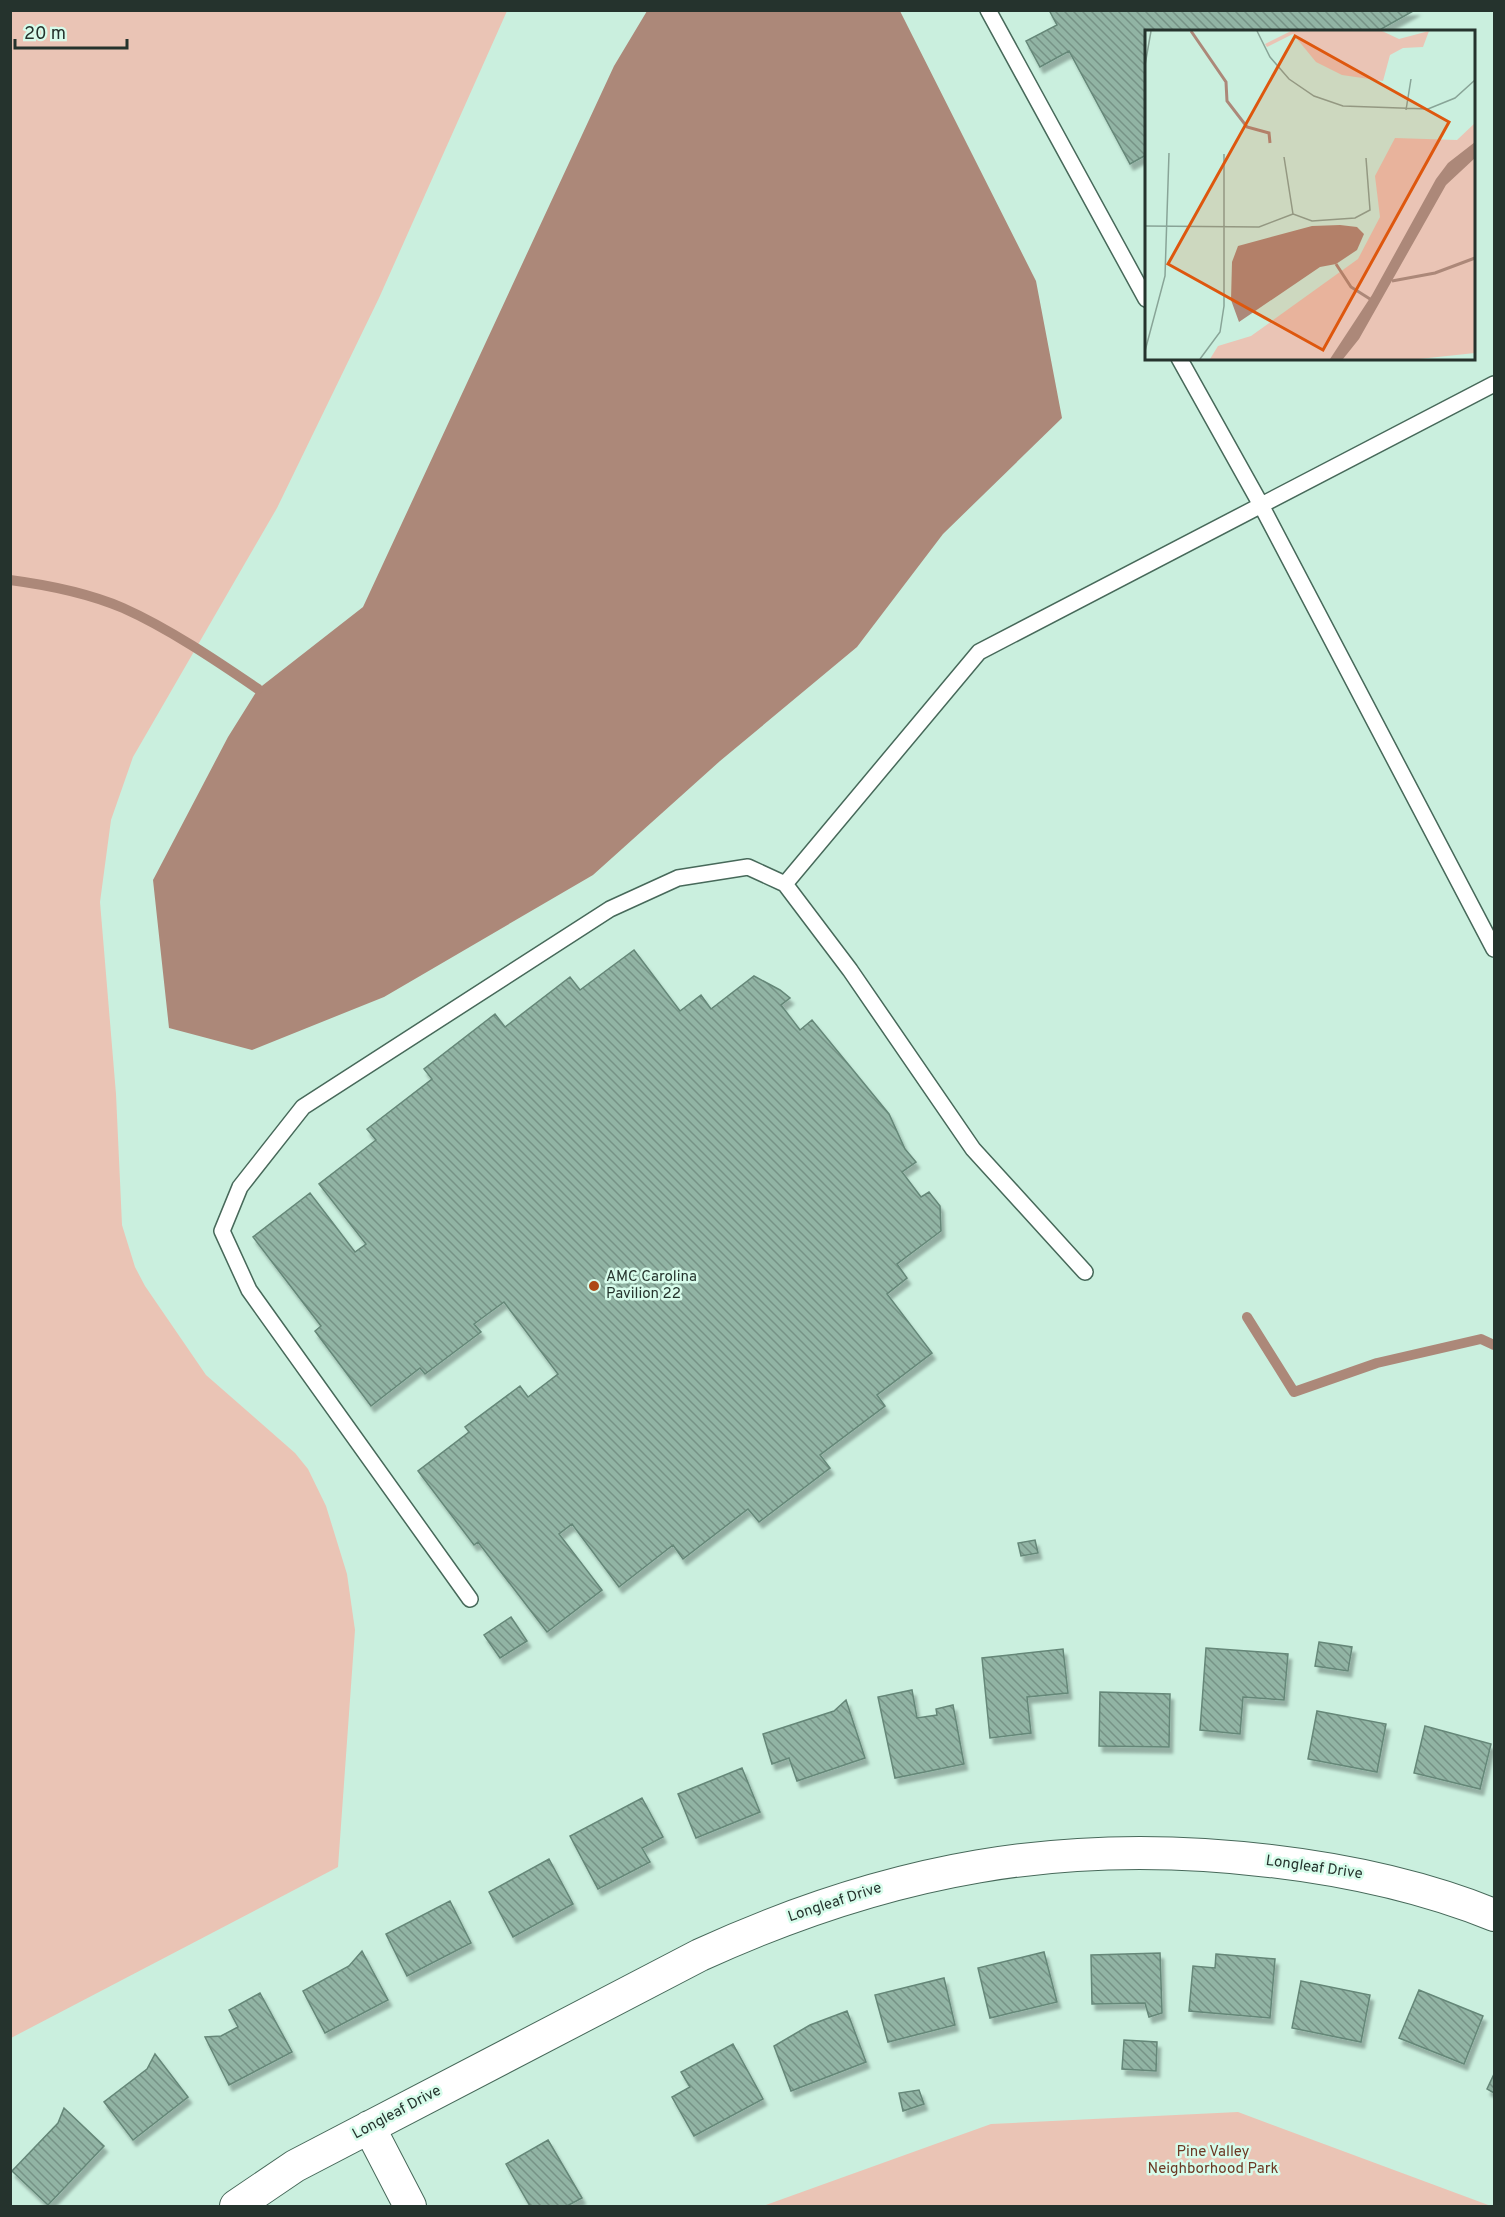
<svg xmlns="http://www.w3.org/2000/svg" width="1505" height="2217" font-family="Overpass,sans-serif">
<style>
.green{fill:#eac4b5}
.water{fill:#ac8879}
.lines{fill:none;stroke-linecap:round;stroke-linejoin:round}
.stream{stroke:#ac8879;stroke-width:10}
.building{fill:url(#building-back-hatch);stroke:#658778;stroke-width:1.5;filter:url(#shadow)}
.service-casing{stroke:#47695a;stroke-width:18}
.minor-casing{stroke:#47695a;stroke-width:34}
.service{stroke:#fff;stroke-width:15}
.minor{stroke:#fff;stroke-width:32}
.poi-dot{fill:#ad4916;stroke:#d7fceb;stroke-width:2}
.labels{text-anchor:middle;dominant-baseline:central;stroke-width:5;stroke-linejoin:round;paint-order:stroke}
.poi-label{font-size:15px;fill:#25332d;stroke:#d7fceb;text-anchor:start}
.street-label{font-size:15px;fill:#25332d;stroke:#d7fceb}
.park-label{font-size:15px;fill:#6c3924;stroke:#d7fceb}
.inset-river{fill:none;stroke:#ac8879;stroke-width:3}
.inset-road{fill:none;stroke:#88a497;stroke-width:1.5}
.view{fill:#de570e;fill-opacity:0.15;stroke:#de570e;stroke-width:3}
.inset-edge{fill:none;stroke:#25332d;stroke-width:3}
</style>
<defs>
<pattern id="building-back-hatch" width="6" height="6" patternUnits="userSpaceOnUse" patternTransform="scale(1.5)"><rect width="6" height="6" fill="#91b4a4"/><path d="M-1 5l2 2M0 0l6 6M5-1l2 2" fill="none" stroke="#769386"/></pattern>
<filter id="shadow"><feDropShadow dx="3.5" dy="6" stdDeviation="1.5" flood-color="#0004"/></filter>
</defs>
<rect width="100%" height="100%" fill="#caefde"/>
<path class="green" d="M 11,10 L 507,11 L 379,298 L 277,508 L 133,757 L 111,820 L 100,902 L 116,1094 L 122,1225 L 135,1267 L 145,1286 L 206,1375 L 295,1453 L 308,1469 L 326,1506 L 347,1574 L 355,1630 L 338,1867 L 11,2038 Z
M 1238,2112 L 1491,2206 L 763,2206 L 991,2124 Z"/>
<path class="water" d="M 647,11 L 900,11 L 1036,281 L 1062,418 L 943,534 L 857,647 L 720,761 L 593,875 L 384,997 L 252,1050 L 169,1028 L 153,880 L 228,737 L 258,689 L 363,607 L 614,66 Z"/>
<g class="lines">
<path class="stream" d="M 10,580 C 48,585 88,593 123,608 C 168,628 217,661 258,689
M 1247,1317 L 1294,1392 L 1377,1363 L 1481,1339 L 1494,1345"/>
</g>
<path class="building" d="M 1049,10 L 1415,10 L 1376,32 L 1146,32 L 1146,155 L 1130,164 L 1069,51 L 1040,67 L 1026,41 L 1057,25 Z
M 634,950 L 680,1011 L 701,995 L 711,1009 L 754,976 L 780,990 L 790,998 L 781,1005 L 800,1030 L 812,1020 L 889,1114 L 905,1149 L 916,1162 L 902,1172 L 921,1197 L 929,1192 L 940,1206 L 941,1231 L 897,1264 L 907,1278 L 887,1294 L 932,1353 L 877,1395 L 885,1406 L 820,1455 L 830,1468 L 759,1522 L 748,1509 L 683,1559 L 673,1545 L 619,1587 L 572,1524 L 559,1534 L 602,1590 L 547,1632 L 478,1542 L 474,1545 L 418,1471 L 469,1432 L 465,1427 L 520,1386 L 528,1397 L 558,1374 L 504,1302 L 474,1324 L 481,1332 L 425,1374 L 420,1368 L 371,1406 L 315,1331 L 321,1326 L 253,1237 L 310,1193 L 355,1252 L 366,1244 L 319,1184 L 376,1140 L 367,1129 L 432,1079 L 424,1069 L 495,1014 L 505,1027 L 570,977 L 580,990 Z
M 1035,1540 L 1038,1553 L 1021,1556 L 1018,1543 Z
M 511,1617 L 527,1641 L 500,1658 L 484,1635 Z
M 1319,1642 L 1352,1647 L 1348,1671 L 1315,1666 Z
M 1206,1648 L 1288,1654 L 1284,1700 L 1243,1697 L 1240,1734 L 1200,1730 Z
M 1063,1649 L 1068,1693 L 1027,1697 L 1031,1733 L 990,1738 L 982,1658 Z
M 912,1690 L 917,1718 L 937,1715 L 936,1709 L 953,1705 L 964,1764 L 895,1778 L 878,1697 Z
M 1100,1692 L 1170,1694 L 1169,1747 L 1099,1746 Z
M 846,1700 L 865,1758 L 797,1781 L 789,1758 L 772,1764 L 763,1734 L 834,1711 Z
M 1317,1711 L 1386,1724 L 1377,1772 L 1308,1759 Z
M 1425,1726 L 1491,1744 L 1480,1789 L 1414,1773 Z
M 742,1768 L 760,1812 L 696,1838 L 678,1794 Z
M 642,1798 L 663,1837 L 642,1848 L 650,1862 L 598,1889 L 570,1836 Z
M 549,1859 L 573,1904 L 513,1937 L 489,1892 Z
M 450,1901 L 471,1943 L 407,1976 L 386,1934 Z
M 362,1951 L 388,2000 L 325,2033 L 303,1991 L 349,1966 Z
M 1044,1952 L 1057,2002 L 990,2018 L 978,1968 Z
M 1160,1953 L 1162,2013 L 1149,2017 L 1145,2003 L 1092,2004 L 1091,1955 Z
M 1216,1954 L 1275,1959 L 1270,2018 L 1189,2011 L 1193,1966 L 1215,1968 Z
M 944,1978 L 955,2025 L 888,2042 L 875,1995 Z
M 1301,1981 L 1370,1995 L 1361,2042 L 1292,2028 Z
M 1419,1990 L 1483,2016 L 1464,2064 L 1399,2038 Z
M 260,1993 L 292,2052 L 229,2085 L 205,2037 L 221,2036 L 238,2027 L 229,2010 Z
M 847,2011 L 866,2062 L 791,2091 L 774,2046 L 810,2025 Z
M 1124,2040 L 1157,2042 L 1156,2071 L 1122,2069 Z
M 733,2044 L 763,2099 L 694,2136 L 672,2097 L 690,2087 L 681,2072 Z
M 155,2054 L 188,2097 L 133,2140 L 104,2102 L 147,2069 Z
M 1494,2074 L 1494,2093 L 1487,2089 Z
M 919,2090 L 924,2104 L 903,2111 L 899,2093 Z
M 64,2108 L 104,2146 L 48,2205 L 12,2171 L 58,2123 Z
M 548,2140 L 582,2198 L 567,2206 L 530,2206 L 506,2164 Z"/>
<g class="lines">
<g class="service-casing">
<path id="service" d="M 988,10 L 1146,299
M 1179,358 L 1261,505 L 1494,949
M 785,884 L 979,652 L 1494,384
M 470,1599 L 249,1290 L 222,1231 L 240,1187 L 303,1107 L 610,909 L 678,878 L 748,867 L 785,884 L 850,970 L 973,1149 L 1085,1272"/>
</g>
<g class="minor-casing">
<path id="minor" d="M 369,2127 L 410,2206
M 236,2206 L 295,2166 L 700,1955 C 888,1869 1064,1836 1270,1861 C 1347,1870 1422,1886 1494,1915"/>
</g>
<use href="#service" class="service"/>
<use href="#minor" class="minor"/>
</g>
<circle class="poi-dot" cx="594" cy="1286" r="6"/>
<g class="labels">
<g class="poi-label">
<text x="606" y="1277">AMC Carolina<tspan x="606" dy="17">Pavilion 22</tspan></text>
</g>
<g class="street-label">
<text transform="translate(1314 1868) rotate(8)">Longleaf Drive</text>
<text transform="translate(835 1903) rotate(-18)">Longleaf Drive</text>
<text transform="translate(397 2113) rotate(-28)">Longleaf Drive</text>
</g>
<g class="park-label">
<text x="1213" y="2152">Pine Valley<tspan x="1213" dy="17">Neighborhood Park</tspan></text>
</g>
</g>
<g transform="translate(1145 30)">
<rect width="330" height="330" fill="#caefde"/>
<path d="M 146,1 L 237,1 L 254,9 L 284,1 L 278,17 L 258,18 L 245,25 L 238,51 L 197,45 L 171,32 L 148,4 L 122,17 L 120,14 ZM 330,93 L 330,323 L 274,329 L 65,329 L 73,316 L 106,306 L 213,229 L 235,187 L 230,146 L 250,108 L 312,110 Z" fill="#eac4b5"/>
<path d="M 330,112 L 330,128 L 301,155 L 214,309 L 198,329 L 185,329 L 227,265 L 291,149 L 303,133 ZM 195,195 L 212,197 L 219,204 L 212,220 L 191,234 L 175,237 L 94,292 L 86,270 L 87,232 L 93,216 L 167,196 Z" fill="#ac8879"/>
<path class="inset-river" d="M 46,1 L 81,52 L 82,71 L 102,97 L 124,103 L 125,113M 191,234 L 206,257 L 225,269M 247,251 L 290,243 L 330,228"/>
<path class="inset-road" d="M 112,1 L 125,27 L 144,49 L 169,66 L 198,76 L 283,79 L 310,68 L 330,50M 0,35 L 6,1M 261,80 L 266,49M 139,127 L 148,184 L 167,191 L 210,188 L 225,180 L 221,128M 0,196 L 114,197 L 148,184M 0,321 L 20,246 L 24,123M 55,329 L 75,302 L 79,276 L 79,124"/>
<path class="view" d="M 150,6 L 304,92 L 178,320 L 23,234 Z"/>
<rect width="330" height="330" class="inset-edge"/>
</g>
<rect width="1505" height="2217" fill="none" stroke="#25332d" stroke-width="24"/>
<path d="M15 39v9h112v-9" fill="none" stroke="#25332d" stroke-width="3"/>
<text x="24" y="39" font-size="18" fill="#25332d" stroke="#d7fceb" stroke-width="4.5" paint-order="stroke">20 m</text>
</svg>
